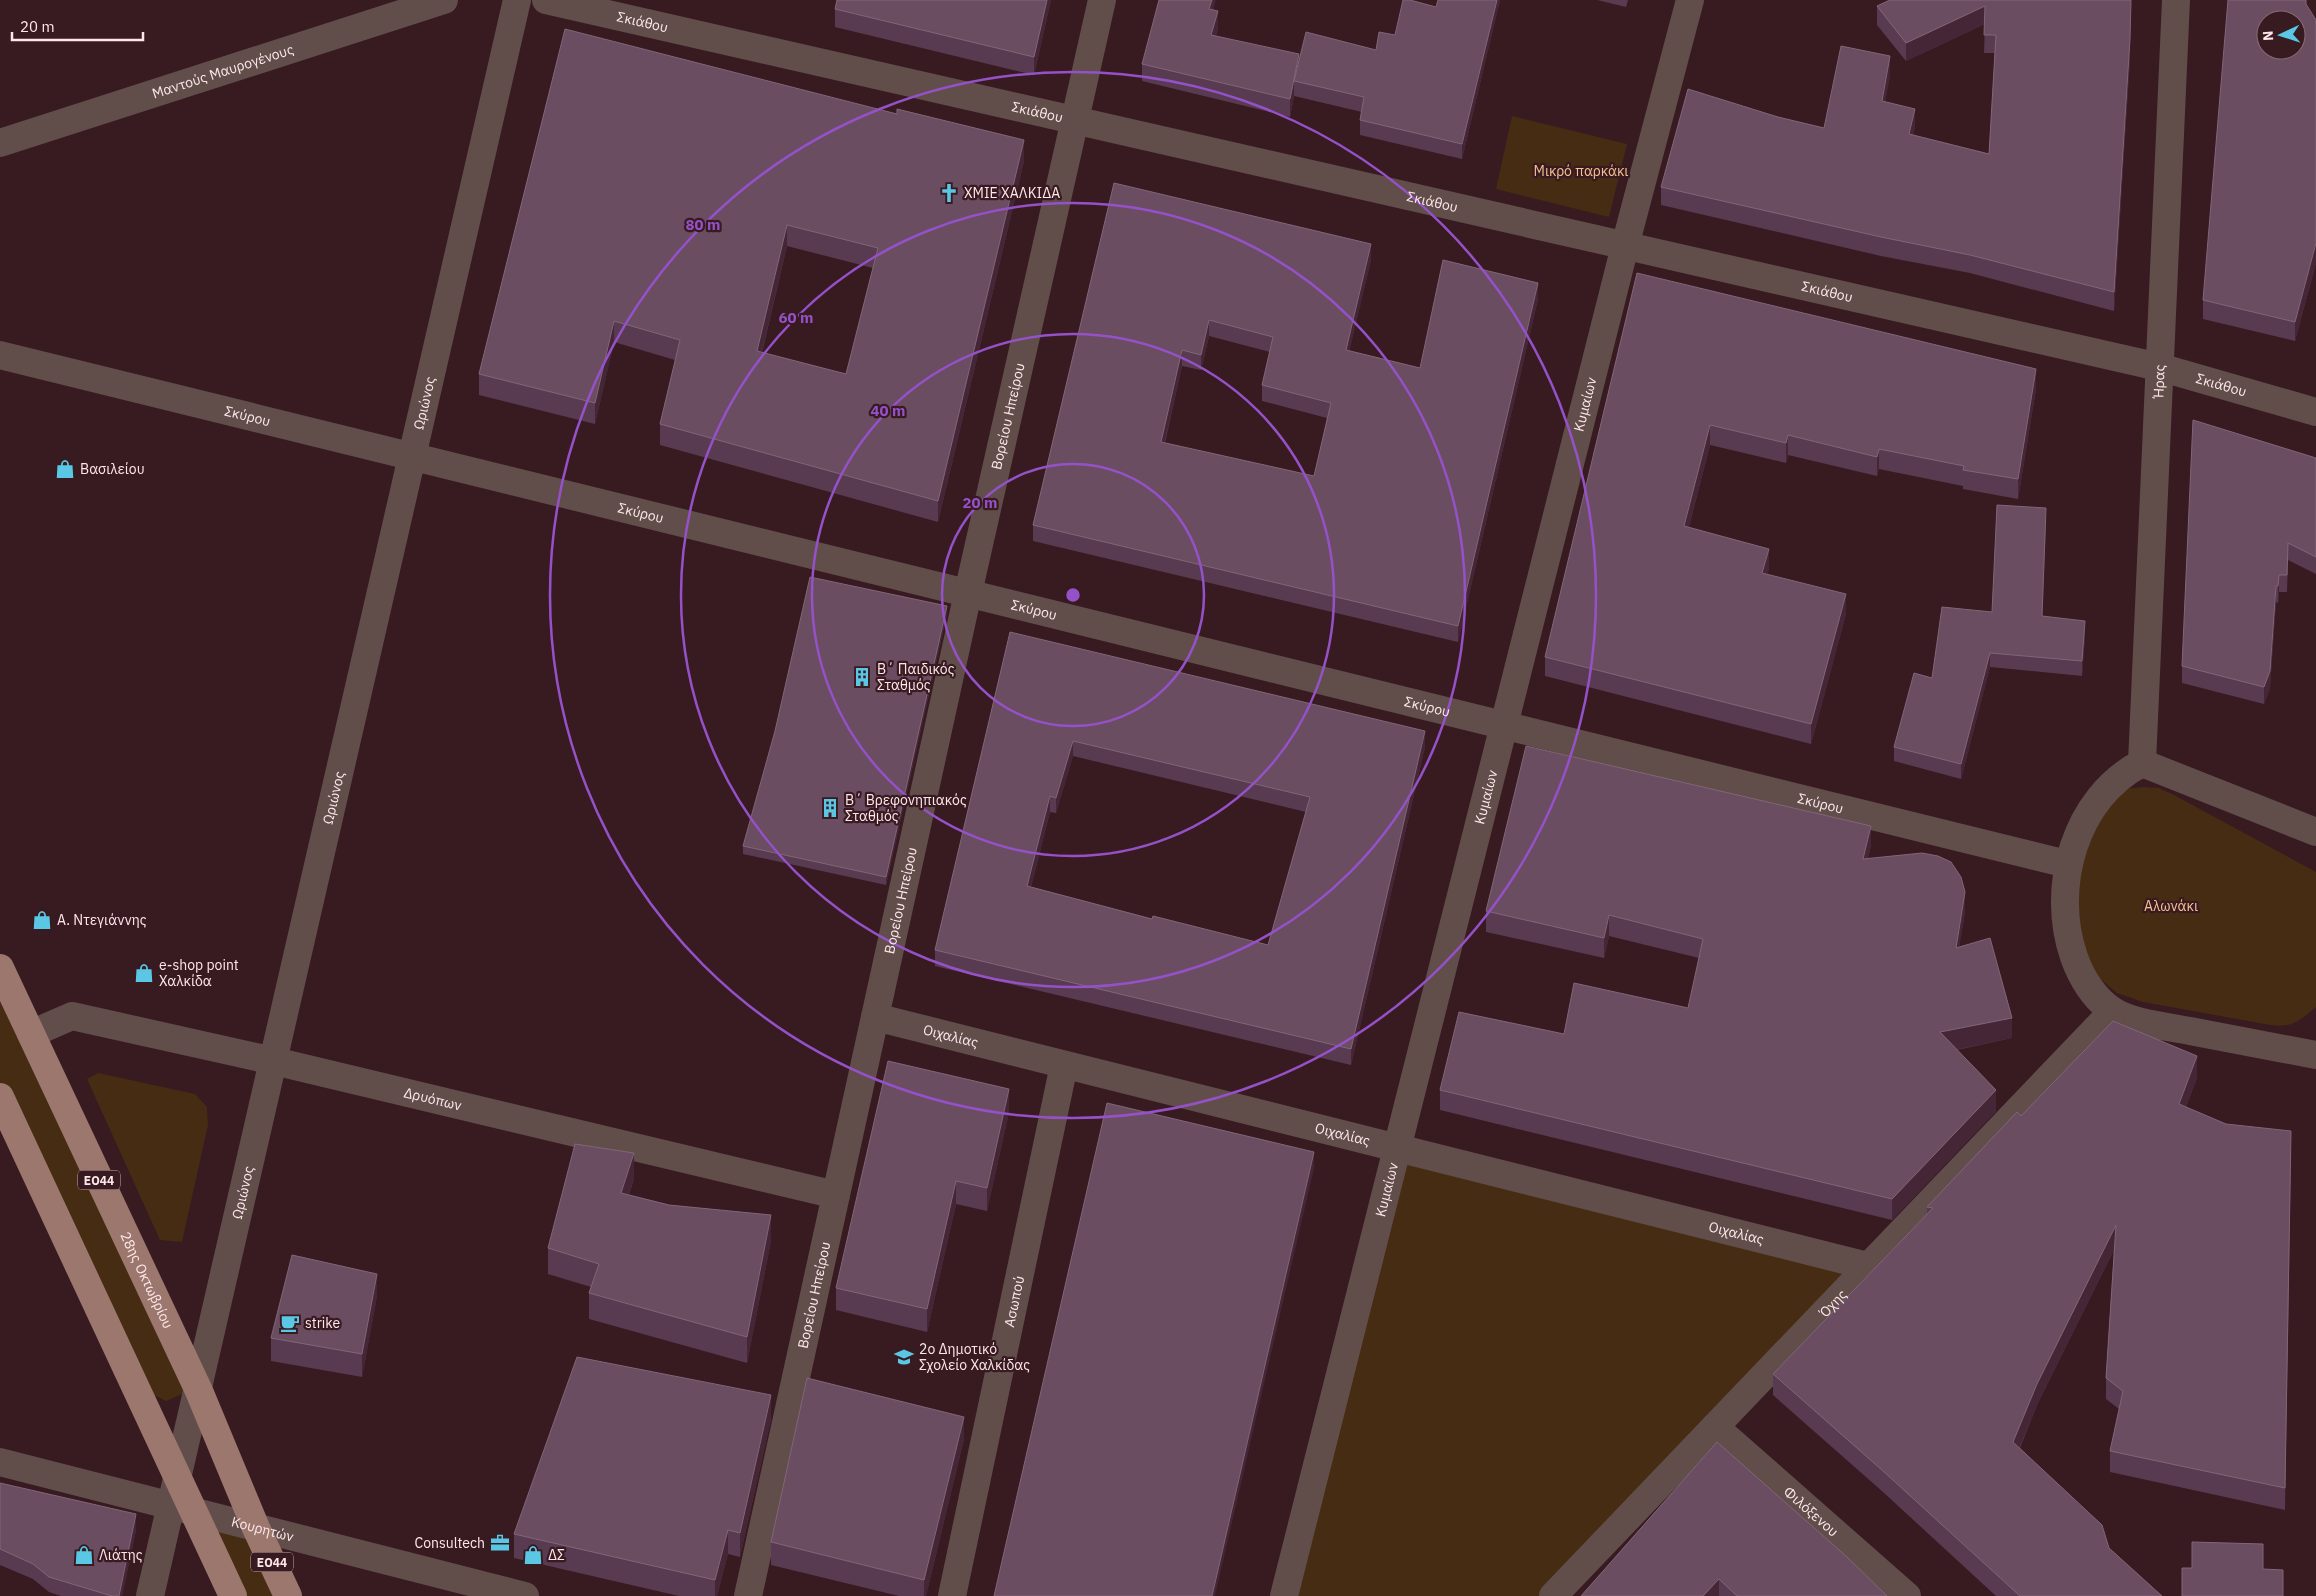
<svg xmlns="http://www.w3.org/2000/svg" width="2316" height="1596" font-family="'IBM Plex Sans',sans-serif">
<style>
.green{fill:#462c13}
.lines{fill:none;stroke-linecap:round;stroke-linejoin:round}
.minor{stroke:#614e4a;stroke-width:28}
.major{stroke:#9c776e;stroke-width:28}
.wall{fill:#583b51;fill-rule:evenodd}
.shaded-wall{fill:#442637}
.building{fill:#6a4d61;stroke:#816677;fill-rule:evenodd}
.ring{fill:none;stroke:#9551c8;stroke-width:2.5}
.labels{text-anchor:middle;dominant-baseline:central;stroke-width:4.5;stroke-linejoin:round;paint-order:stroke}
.shield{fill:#381a21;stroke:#c2aaae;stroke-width:1}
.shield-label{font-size:12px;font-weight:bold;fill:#fde7eb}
.street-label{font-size:14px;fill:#fde7eb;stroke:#381a21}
.park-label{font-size:14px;fill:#f4c08f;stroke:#381a21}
.poi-label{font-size:14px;fill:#fde7eb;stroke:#381a21;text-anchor:start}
.centre{fill:#9551c8;stroke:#381a21;stroke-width:2.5}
.ring-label{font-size:15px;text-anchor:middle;font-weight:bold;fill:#9551c8;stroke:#381a21;stroke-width:4.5;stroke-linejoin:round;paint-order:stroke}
</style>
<rect width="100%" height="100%" fill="#381a21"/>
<path class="green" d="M 1512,116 L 1627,144 L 1609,217 L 1496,189 Z
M 2143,787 L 2159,788 L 2174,795 L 2316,872 L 2316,1007 C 2299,1021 2293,1028 2270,1025 L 2143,1002 L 2117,993 L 2098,977 L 2085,959 L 2072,889 L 2097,818 L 2124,789 Z
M 0,968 L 185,1393 L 166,1401 L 136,1386 L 0,1097 Z
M 98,1073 L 195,1094 L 207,1107 L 208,1125 L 182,1242 L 160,1240 L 87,1079 Z
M 1398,1149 L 1868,1266 L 1553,1596 L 1284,1596 Z
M 242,1520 L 288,1596 L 233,1596 L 214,1554 L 221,1527 Z"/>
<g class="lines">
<g class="minor">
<path id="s1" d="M 546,0 L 2159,367 L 2316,412"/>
<path id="s2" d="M 0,143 L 444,0"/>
<path id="s3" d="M 0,355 L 2067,864"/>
<path id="s4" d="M 2142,763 L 2176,0"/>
<path d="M 2316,832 L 2142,763 C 2074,798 2050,888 2074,957 C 2081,977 2094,999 2113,1011 C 2135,1024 2165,1026 2190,1031 C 2232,1039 2274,1047 2316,1055"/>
<path id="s5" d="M 875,1017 L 1868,1266"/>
<path id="s6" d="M 31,1034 L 72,1016 L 274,1061 L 836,1195"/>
<path id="s7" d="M 1715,1427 L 1907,1596"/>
<path id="s8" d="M 0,1462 L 525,1596"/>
<path id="s9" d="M 150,1596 L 517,0"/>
<path id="s10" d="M 748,1596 L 968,593 L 1102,0"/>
<path id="s11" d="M 952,1596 L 1064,1065"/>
<path id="s12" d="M 1284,1596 L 1625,246 L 1690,0"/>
<path id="s13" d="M 1553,1596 L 2113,1011"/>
</g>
<g class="major">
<path id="s14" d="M 0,968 L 199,1391 L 256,1528 L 288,1596"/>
<path d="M 0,1097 L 233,1596"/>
</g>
</g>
<path class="wall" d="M 837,0 L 1051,0 L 1034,75 L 835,27 L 835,9 Z
M 1500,0 L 1462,159 L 1360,135 L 1360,120 L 1362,112 L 1294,96 L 1290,117 L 1142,81 L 1142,64 L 1214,10 L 1218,28 L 1216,36 L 1299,60 L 1376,50 L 1395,35 L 1436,7 Z
M 1597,0 L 1628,0 L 1626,7 Z
M 1890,0 L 2130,58 L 2114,311 L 1970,273 L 1881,256 L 1661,205 L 1661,187 L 1778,117 L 1824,128 L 1890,75 L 1885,102 L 1915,127 L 1913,135 L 1989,154 L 1995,53 L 1984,53 L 1985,24 L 1906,61 L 1877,25 L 1877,6 Z
M 2316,20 L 2316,263 L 2295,341 L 2203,319 L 2203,300 Z
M 565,29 L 1024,161 L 938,522 L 660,445 L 660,424 L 675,360 L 614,342 L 595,424 L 479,395 L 479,374 ZM 787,246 L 873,268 L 846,374 L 762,353 Z
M 1114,183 L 1371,260 L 1349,351 L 1420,368 L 1538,299 L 1458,642 L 1033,541 L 1033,525 ZM 1209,336 L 1270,352 L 1262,385 L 1262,401 L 1327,418 L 1314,476 L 1165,443 L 1182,366 L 1201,370 Z
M 1637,273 L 2036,389 L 2018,499 L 1963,489 L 1963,486 L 1879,469 L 1877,476 L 1788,455 L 1786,463 L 1710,445 L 1689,527 L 1769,569 L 1767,574 L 1846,614 L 1811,744 L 1545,676 L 1545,657 Z
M 2316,458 L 2316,574 L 2288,560 L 2287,592 L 2279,592 L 2278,603 L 2276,602 L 2270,688 L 2264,704 L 2182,683 L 2182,666 Z
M 2046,522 L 2042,617 L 2085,635 L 2082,676 L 1990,667 L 1961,779 L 1894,761 L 1894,747 L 1932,678 L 1992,612 Z
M 947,614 L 886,885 L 743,854 L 743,846 Z
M 1010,632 L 1425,747 L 1351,1065 L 935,966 L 935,950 ZM 1073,756 L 1306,812 L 1268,945 L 1152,919 L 1031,887 L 1050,812 L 1056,813 Z
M 1871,846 L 1868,858 L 1965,912 L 1959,947 L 2012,1038 L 1957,1050 L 1996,1111 L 1892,1220 L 1440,1110 L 1440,1090 L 1564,1034 L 1688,1008 L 1699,958 L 1609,936 L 1604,958 L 1486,932 L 1486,911 Z
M 2197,1078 L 2186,1107 L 2291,1152 L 2285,1510 L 2110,1472 L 2110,1451 L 2119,1409 L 2106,1399 L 2106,1378 L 2114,1250 L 2037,1405 L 2020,1448 L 2109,1548 L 2162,1596 L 1996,1596 L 1883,1492 L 1773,1395 L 1773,1374 L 1927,1214 L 1927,1207 L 2021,1116 Z
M 1009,1112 L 987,1211 L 956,1204 L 927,1332 L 836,1310 L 836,1288 Z
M 634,1179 L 629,1195 L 669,1205 L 771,1241 L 747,1363 L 589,1319 L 589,1293 L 591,1287 L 548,1274 L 548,1248 Z
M 377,1296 L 362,1377 L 271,1361 L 271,1338 Z
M 771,1419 L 740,1557 L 728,1554 L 717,1596 L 679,1596 L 514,1558 L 514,1534 Z
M 964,1439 L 926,1596 L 899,1596 L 771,1565 L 771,1542 Z
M 1717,1442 L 1887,1596 L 1581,1596 Z
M 0,1483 L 136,1530 L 122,1596 L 61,1596 L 49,1592 L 33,1579 L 0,1565 Z"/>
<path class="shaded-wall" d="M 1047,0 L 1051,0 L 1034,75 L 1034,57 Z
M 1212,0 L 1216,0 L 1209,26 L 1209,9 Z
M 1497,0 L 1500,0 L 1462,159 L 1462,144 Z
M 2131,0 L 2130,58 L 2114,311 L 2114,292 Z
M 1985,6 L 1985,24 L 1906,61 L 1906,43 Z
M 1218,11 L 1218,28 L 1211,52 L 1211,35 Z
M 1299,54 L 1299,71 L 1294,81 L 1294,96 L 1290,117 L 1290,99 Z
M 1890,56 L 1890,75 L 1882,120 L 1882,101 Z
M 1915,109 L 1915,127 L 1909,153 L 1909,134 Z
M 1024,140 L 1024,161 L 938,522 L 938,501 Z
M 787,225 L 787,246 L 757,372 L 757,351 Z
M 2316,243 L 2316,263 L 2295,341 L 2295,322 Z
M 1371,244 L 1371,260 L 1346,366 L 1346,350 Z
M 1538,283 L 1538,299 L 1458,642 L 1458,626 Z
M 1209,320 L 1209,336 L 1201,370 L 1201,355 Z
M 614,321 L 614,342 L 595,424 L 595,403 Z
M 1182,350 L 1182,366 L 1161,458 L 1161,442 Z
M 2036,369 L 2036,389 L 2018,499 L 2018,479 Z
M 1710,425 L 1710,445 L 1684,545 L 1684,526 Z
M 1788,435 L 1788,455 L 1786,463 L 1786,443 Z
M 1879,449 L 1879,469 L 1877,476 L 1877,457 Z
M 2046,508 L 2046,522 L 2042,631 L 2042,616 Z
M 1769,549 L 1769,569 L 1762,593 L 1762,573 Z
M 2279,575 L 2279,592 L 2278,603 L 2278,586 Z
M 2276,586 L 2276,602 L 2270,688 L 2264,704 L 2264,687 Z
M 1846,594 L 1846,614 L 1811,744 L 1811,724 Z
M 947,606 L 947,614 L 886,885 L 886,877 Z
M 2085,621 L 2085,635 L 2082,676 L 2082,661 Z
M 1990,653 L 1990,667 L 1961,779 L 1961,764 Z
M 1425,731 L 1425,747 L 1351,1065 L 1351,1049 Z
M 1073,741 L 1073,756 L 1056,813 L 1056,798 Z
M 1050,796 L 1050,812 L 1027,902 L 1027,886 Z
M 1871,826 L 1871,846 L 1863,880 L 1863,859 Z
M 1965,892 L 1965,912 L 1956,968 L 1956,948 Z
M 1609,915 L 1609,936 L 1604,958 L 1604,938 Z
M 2012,1018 L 2012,1038 L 1940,1053 L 1940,1032 Z
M 2197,1056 L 2197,1078 L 2179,1125 L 2179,1104 Z
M 1009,1089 L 1009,1112 L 987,1211 L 987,1188 Z
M 1996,1090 L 1996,1111 L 1892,1220 L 1892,1199 Z
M 1314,1152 L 1314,1168 L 1215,1596 L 1212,1596 Z
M 634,1153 L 634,1179 L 621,1219 L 621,1193 Z
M 956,1181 L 956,1204 L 927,1332 L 927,1309 Z
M 771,1215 L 771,1241 L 747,1363 L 747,1337 Z
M 2116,1225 L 2116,1246 L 2037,1405 L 2013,1463 L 2013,1442 L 2037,1384 Z
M 377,1274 L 377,1296 L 362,1377 L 362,1354 Z
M 771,1395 L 771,1419 L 740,1557 L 740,1533 Z
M 964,1417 L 964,1439 L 926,1596 L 924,1596 L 924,1580 Z
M 136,1514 L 136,1530 L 122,1596 L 119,1596 Z
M 728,1530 L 728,1554 L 717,1596 L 715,1596 L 715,1580 Z
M 1719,1579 L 1719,1596 L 1703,1596 Z"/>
<path class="building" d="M 837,0 L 1047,0 L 1034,57 L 835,9 Z
M 1159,0 L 1212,0 L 1209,9 L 1218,11 L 1211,35 L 1299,54 L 1290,99 L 1142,64 Z
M 1403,0 L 1410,0 L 1436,7 L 1438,0 L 1497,0 L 1462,144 L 1360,120 L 1364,97 L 1294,81 L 1306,32 L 1376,50 L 1379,32 L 1395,35 Z
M 1890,0 L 2131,0 L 2130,39 L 2114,292 L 1970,255 L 1881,237 L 1661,187 L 1688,89 L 1778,117 L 1824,128 L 1841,46 L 1890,56 L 1882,101 L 1915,109 L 1909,134 L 1989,154 L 1996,35 L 1984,35 L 1985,6 L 1906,43 L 1877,6 Z
M 2228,0 L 2306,0 L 2306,4 L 2316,20 L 2316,243 L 2295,322 L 2203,300 ZM 2266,20 L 2296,20 L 2296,50 L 2266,50 Z
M 565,29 L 897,114 L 897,109 L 1024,140 L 938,501 L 660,424 L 680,340 L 614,321 L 595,403 L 479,374 ZM 787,225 L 878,248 L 846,374 L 757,351 Z
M 1114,183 L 1371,244 L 1346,350 L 1420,368 L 1443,260 L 1538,283 L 1458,626 L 1033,525 ZM 1209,320 L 1273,337 L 1262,385 L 1331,403 L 1314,476 L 1161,442 L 1182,350 L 1201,355 Z
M 1637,273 L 2036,369 L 2018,479 L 1963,470 L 1964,466 L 1879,449 L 1877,457 L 1788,435 L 1786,443 L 1710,425 L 1684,526 L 1769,549 L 1762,573 L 1846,594 L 1811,724 L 1545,657 Z
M 2193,420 L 2316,458 L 2316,557 L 2288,543 L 2287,575 L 2279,575 L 2278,586 L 2276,586 L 2270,671 L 2264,687 L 2182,666 Z
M 1997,505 L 2046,508 L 2042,616 L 2085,621 L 2082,661 L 1990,653 L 1961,764 L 1894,747 L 1914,673 L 1932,678 L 1942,607 L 1992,612 Z
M 810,577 L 947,606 L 886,877 L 743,846 L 775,731 Z
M 1010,632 L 1425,731 L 1351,1049 L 935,950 ZM 1073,741 L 1310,797 L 1268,945 L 1153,916 L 1152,919 L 1027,886 L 1050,796 L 1056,798 Z
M 1526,746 L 1871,826 L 1863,859 L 1922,853 L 1938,856 L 1951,862 L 1961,877 L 1965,892 L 1956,948 L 1990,938 L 2012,1018 L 1940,1032 L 1996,1090 L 1892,1199 L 1440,1090 L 1459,1012 L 1564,1034 L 1574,983 L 1688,1008 L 1703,939 L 1609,915 L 1604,938 L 1486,911 Z
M 2113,1021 L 2197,1056 L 2179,1104 L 2226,1124 L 2291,1131 L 2285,1488 L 2110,1451 L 2123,1391 L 2106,1378 L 2116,1225 L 2037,1384 L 2013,1442 L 2102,1525 L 2109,1548 L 2162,1596 L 2020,1596 L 1883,1471 L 1773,1374 L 1933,1208 L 1927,1207 L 2017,1112 L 2021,1116 Z
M 888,1061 L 1009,1089 L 987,1188 L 956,1181 L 927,1309 L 836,1288 Z
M 1107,1103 L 1314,1152 L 1212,1596 L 994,1596 Z
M 575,1144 L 634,1153 L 621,1193 L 669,1205 L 771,1215 L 747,1337 L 589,1293 L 599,1264 L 548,1248 Z
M 292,1255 L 377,1274 L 362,1354 L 271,1338 Z
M 577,1357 L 771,1395 L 740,1533 L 728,1530 L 715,1580 L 514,1534 Z
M 807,1378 L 964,1417 L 924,1580 L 771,1542 Z
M 1717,1442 L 1847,1557 L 1887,1596 L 1737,1596 L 1719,1579 L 1703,1596 L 1581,1596 Z
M 0,1483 L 136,1514 L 119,1596 L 112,1596 L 49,1577 L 33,1564 L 0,1549 Z
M 2192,1542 L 2263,1544 L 2263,1569 L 2283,1570 L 2283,1596 L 2182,1596 L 2182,1568 L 2192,1568 Z"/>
<g class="ring">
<circle cx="1073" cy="595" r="131"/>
<circle cx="1073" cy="595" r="261"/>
<circle cx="1073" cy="595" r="392"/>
<circle cx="1073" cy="595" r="523"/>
</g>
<defs>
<g id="church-bare" transform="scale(1.5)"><path d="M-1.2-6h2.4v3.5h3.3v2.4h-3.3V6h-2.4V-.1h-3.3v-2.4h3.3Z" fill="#5ac8e5" stroke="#381a21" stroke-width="2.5" paint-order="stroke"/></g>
<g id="shop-bare" transform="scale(1.5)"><path d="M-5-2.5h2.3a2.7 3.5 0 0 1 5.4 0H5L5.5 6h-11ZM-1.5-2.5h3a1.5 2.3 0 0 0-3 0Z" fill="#5ac8e5" stroke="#381a21" stroke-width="2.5" paint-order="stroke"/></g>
<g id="building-bare" transform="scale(1.5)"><path d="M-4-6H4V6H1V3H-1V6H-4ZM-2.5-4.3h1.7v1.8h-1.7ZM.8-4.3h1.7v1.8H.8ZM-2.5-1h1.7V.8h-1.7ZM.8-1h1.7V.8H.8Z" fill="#5ac8e5" stroke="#381a21" stroke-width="2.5" paint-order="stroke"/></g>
<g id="cafe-bare" transform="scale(1.5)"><path d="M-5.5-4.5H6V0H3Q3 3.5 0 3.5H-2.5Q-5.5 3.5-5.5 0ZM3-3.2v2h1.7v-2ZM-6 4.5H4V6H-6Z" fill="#5ac8e5" stroke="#381a21" stroke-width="2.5" paint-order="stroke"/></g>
<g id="school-bare" transform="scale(1.5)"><path d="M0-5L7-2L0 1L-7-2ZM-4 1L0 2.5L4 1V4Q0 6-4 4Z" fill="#5ac8e5" stroke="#381a21" stroke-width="2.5" paint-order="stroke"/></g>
<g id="office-bare" transform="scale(1.5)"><path d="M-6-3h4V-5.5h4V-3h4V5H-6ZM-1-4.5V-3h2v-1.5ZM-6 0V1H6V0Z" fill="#5ac8e5" stroke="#381a21" stroke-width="2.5" paint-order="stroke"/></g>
</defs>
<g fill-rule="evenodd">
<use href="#church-bare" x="949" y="193"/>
<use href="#shop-bare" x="65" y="469"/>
<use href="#building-bare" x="862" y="677"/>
<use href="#building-bare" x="830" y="808"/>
<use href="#shop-bare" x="42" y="920"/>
<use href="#shop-bare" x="144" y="973"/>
<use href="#cafe-bare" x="290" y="1323"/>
<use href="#school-bare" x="904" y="1357"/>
<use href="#office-bare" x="500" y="1543"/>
<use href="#shop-bare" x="84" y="1555"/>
<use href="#shop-bare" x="533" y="1555"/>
</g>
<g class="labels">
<g class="shield">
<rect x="78" y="1170.5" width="42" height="19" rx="4"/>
<rect x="251" y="1552.5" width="42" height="19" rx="4"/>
</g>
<g class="shield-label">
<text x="99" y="1180">ΕΟ44</text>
<text x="272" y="1562">ΕΟ44</text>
</g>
<g class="street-label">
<text stroke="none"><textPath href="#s1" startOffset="99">Σκιάθου</textPath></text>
<text stroke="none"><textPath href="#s2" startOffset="234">Μαντούς Μαυρογένους</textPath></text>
<text stroke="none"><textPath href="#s1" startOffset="504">Σκιάθου</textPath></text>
<text stroke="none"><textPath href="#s1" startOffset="909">Σκιάθου</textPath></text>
<text stroke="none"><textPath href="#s1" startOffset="1314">Σκιάθου</textPath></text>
<text stroke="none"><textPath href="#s4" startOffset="382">Ήρας</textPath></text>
<text stroke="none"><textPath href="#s1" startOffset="1719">Σκιάθου</textPath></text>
<text stroke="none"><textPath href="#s9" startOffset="1224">Ωριώνος</textPath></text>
<text stroke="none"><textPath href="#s12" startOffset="1229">Κυμαίων</textPath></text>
<text stroke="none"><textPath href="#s3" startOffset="255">Σκύρου</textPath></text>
<text stroke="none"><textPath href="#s10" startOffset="1208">Βορείου Ηπείρου</textPath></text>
<text stroke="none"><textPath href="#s3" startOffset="660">Σκύρου</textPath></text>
<text stroke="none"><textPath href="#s3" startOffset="1065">Σκύρου</textPath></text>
<text stroke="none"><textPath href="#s3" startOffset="1470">Σκύρου</textPath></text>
<text stroke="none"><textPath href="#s9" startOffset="819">Ωριώνος</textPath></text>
<text stroke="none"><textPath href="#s12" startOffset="824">Κυμαίων</textPath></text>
<text stroke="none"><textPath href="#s3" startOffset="1875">Σκύρου</textPath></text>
<text stroke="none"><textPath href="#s10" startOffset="712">Βορείου Ηπείρου</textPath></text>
<text stroke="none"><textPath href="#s5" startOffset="78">Οιχαλίας</textPath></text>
<text stroke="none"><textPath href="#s6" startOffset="415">Δρυόπων</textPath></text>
<text stroke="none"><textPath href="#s5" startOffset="482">Οιχαλίας</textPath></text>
<text stroke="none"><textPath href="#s12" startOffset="419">Κυμαίων</textPath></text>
<text stroke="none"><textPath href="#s9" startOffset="414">Ωριώνος</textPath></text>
<text stroke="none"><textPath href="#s5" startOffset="888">Οιχαλίας</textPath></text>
<text stroke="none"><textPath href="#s14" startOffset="345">28ης Οκτωβρίου</textPath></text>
<text stroke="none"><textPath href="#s10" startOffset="308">Βορείου Ηπείρου</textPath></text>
<text stroke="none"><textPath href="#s11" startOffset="301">Ασωπού</textPath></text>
<text stroke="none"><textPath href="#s13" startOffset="405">Όχης</textPath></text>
<text stroke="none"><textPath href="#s7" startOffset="128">Φιλόξενου</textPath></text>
<text stroke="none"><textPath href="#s8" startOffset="271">Κουρητών</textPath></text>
</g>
<g class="park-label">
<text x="1581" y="171">Μικρό παρκάκι</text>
<text x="2171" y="906">Αλωνάκι</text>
</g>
<g class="poi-label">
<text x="964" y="193">ΧΜΙΕ ΧΑΛΚΙΔΑ</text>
<text x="80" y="469">Βασιλείου</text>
<text x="877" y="669">Β΄ Παιδικός<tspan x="877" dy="16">Σταθμός</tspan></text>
<text x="845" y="800">Β΄ Βρεφονηπιακός<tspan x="845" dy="16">Σταθμός</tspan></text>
<text x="57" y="920">Α. Ντεγιάννης</text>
<text x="159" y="965">e-shop point<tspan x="159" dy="16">Χαλκίδα</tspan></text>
<text x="305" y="1323">strike</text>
<text x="919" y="1349">2ο Δημοτικό<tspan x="919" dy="16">Σχολείο Χαλκίδας</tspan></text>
<text x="485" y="1543" text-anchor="end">Consultech</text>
<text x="99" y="1555">Λιάτης</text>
<text x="548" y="1555">ΔΣ</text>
</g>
</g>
<circle cx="1073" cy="595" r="8" class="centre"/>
<g class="ring-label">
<text x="703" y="230">80 m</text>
<text x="796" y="323">60 m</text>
<text x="888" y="416">40 m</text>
<text x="980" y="508">20 m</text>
</g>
<g transform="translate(2281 35) rotate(266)"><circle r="24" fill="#381a21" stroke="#876c72"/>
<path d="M0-4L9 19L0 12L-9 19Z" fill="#5ac8e5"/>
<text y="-8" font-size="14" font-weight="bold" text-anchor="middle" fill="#fde7eb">N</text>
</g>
<path d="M12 32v8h131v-8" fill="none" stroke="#fde7eb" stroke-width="2.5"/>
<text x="20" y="32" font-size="15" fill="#fde7eb" stroke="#381a21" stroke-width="4" paint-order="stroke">20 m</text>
</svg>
